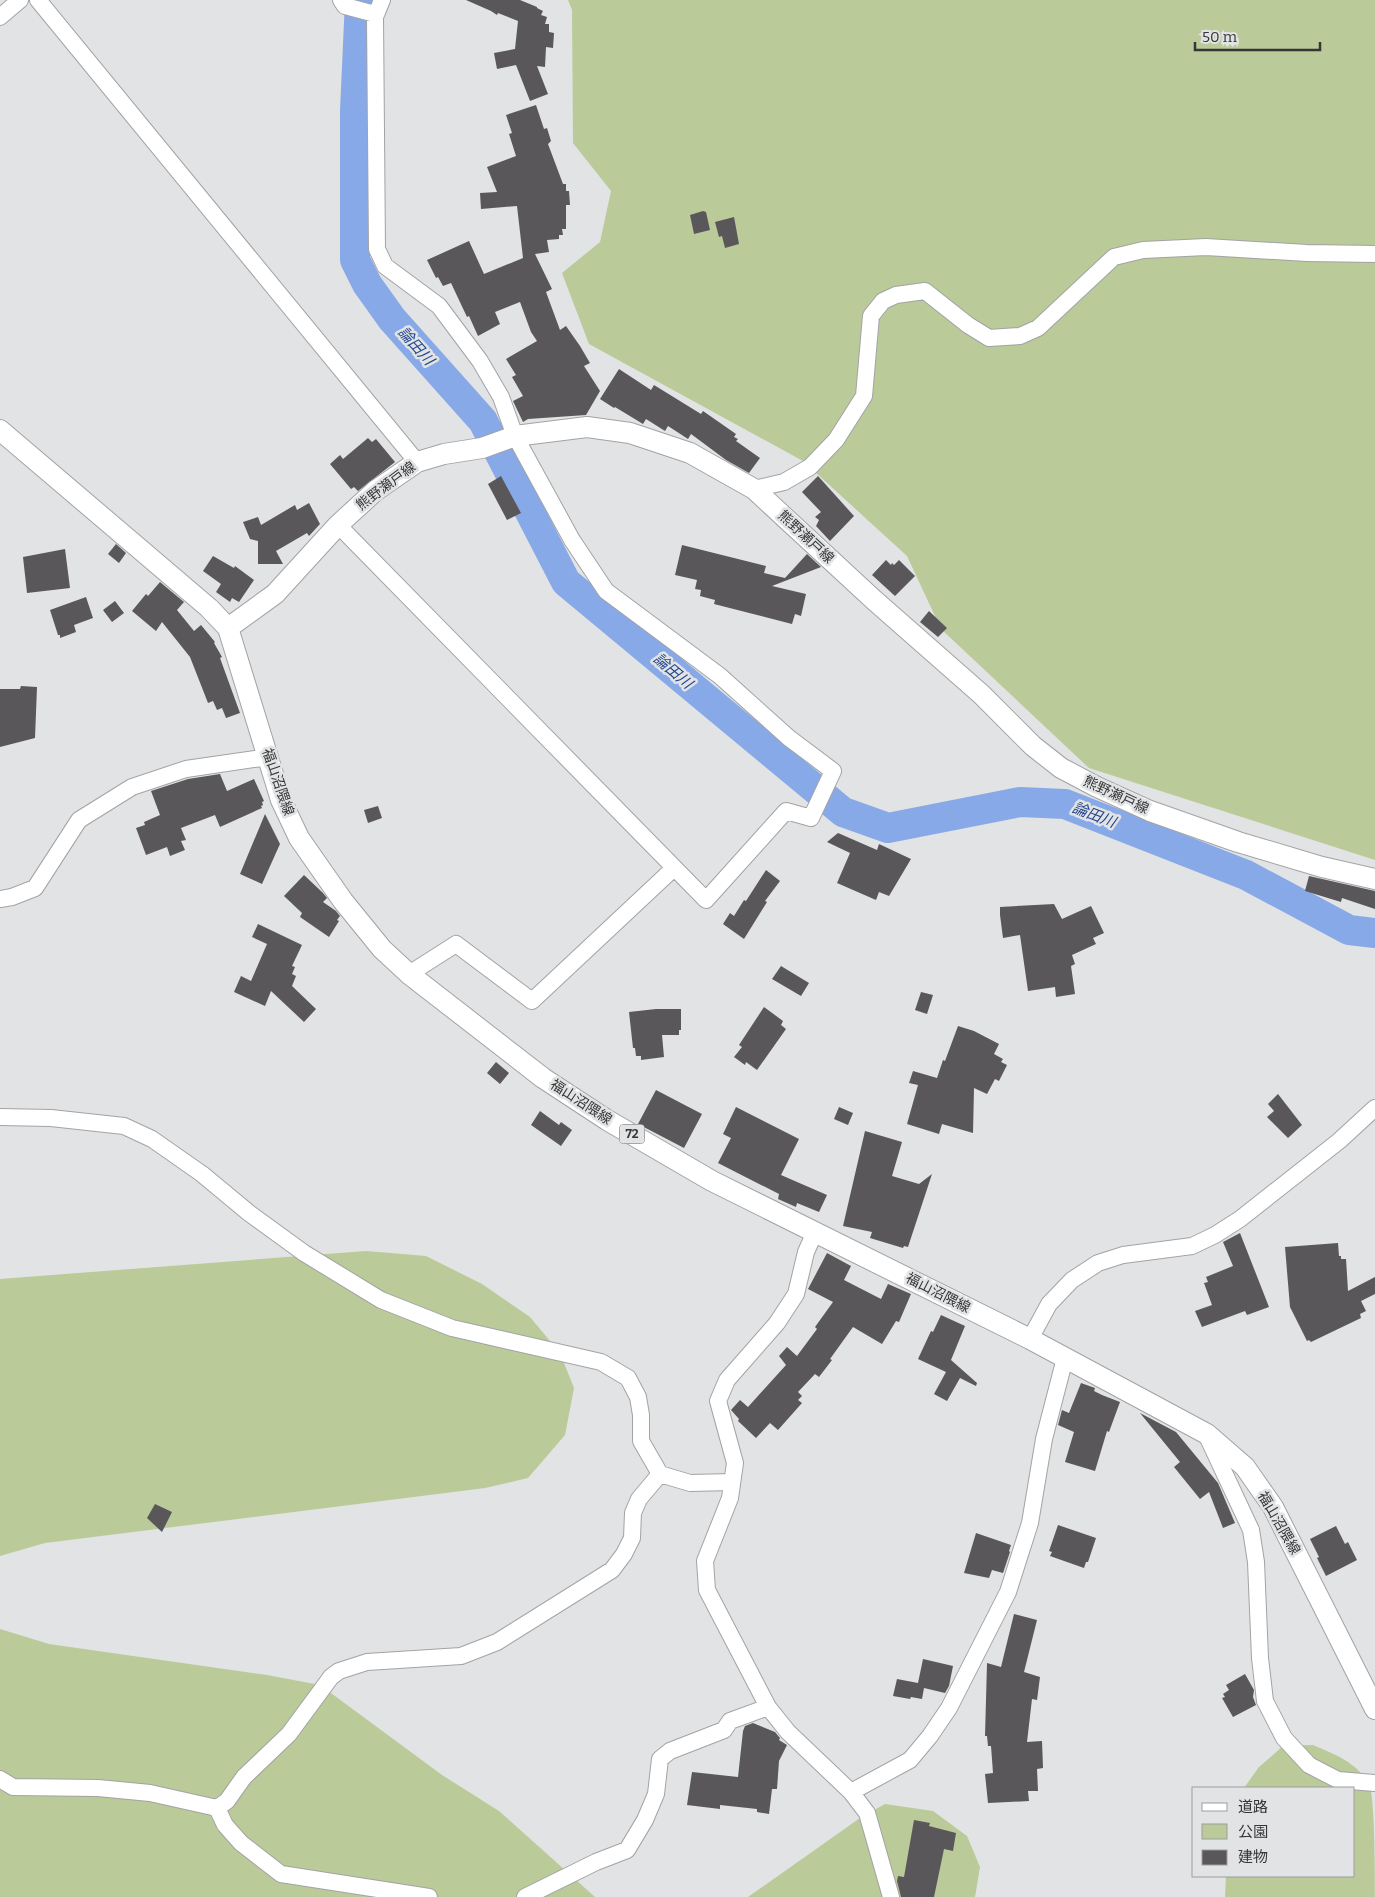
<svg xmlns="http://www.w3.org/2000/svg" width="1375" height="1897" font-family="Bitter,'Noto Sans JP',serif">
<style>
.green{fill:#bbca99}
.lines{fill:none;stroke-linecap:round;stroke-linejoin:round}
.river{stroke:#88a9e7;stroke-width:30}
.building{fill:#595759}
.minor-casing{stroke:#a2a3a5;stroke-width:18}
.major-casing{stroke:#a2a3a5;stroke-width:22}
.minor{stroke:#fff;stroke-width:16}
.major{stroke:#fff;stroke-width:20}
.labels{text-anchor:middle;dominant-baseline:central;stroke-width:5;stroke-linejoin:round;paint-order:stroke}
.shield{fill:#e1e3e4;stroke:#696a6a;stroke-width:1}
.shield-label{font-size:12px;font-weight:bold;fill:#353636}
.street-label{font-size:14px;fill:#353636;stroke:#e1e3e4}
.water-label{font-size:15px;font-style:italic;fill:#22458d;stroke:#e1e3e4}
</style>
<rect width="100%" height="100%" fill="#e1e3e4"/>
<path class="green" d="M 568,0 L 1375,0 L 1375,860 L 1089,768 L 941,629 L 907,556 L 803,461 L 589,344 L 562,273 L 600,242 L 611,191 L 573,143 L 572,10 Z
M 366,1251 L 426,1256 L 482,1284 L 530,1317 L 560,1353 L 574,1388 L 565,1435 L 528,1478 L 485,1488 L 45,1543 L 0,1556 L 0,1279 Z
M 0,1629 L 49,1644 L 267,1675 L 320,1685 L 442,1775 L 499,1811 L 595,1897 L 0,1897 Z
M 1313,1745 C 1336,1755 1354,1761 1369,1783 C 1375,1795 1375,1877 1375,1897 L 1225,1897 L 1226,1876 L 1354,1876 L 1354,1788 L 1244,1788 L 1259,1767 L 1283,1746 Z
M 885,1804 L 933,1811 L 967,1836 L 980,1867 L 975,1897 L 748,1897 L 860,1818 Z"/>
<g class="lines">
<path class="river" d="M 360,0 L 355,111 L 355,260 L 367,284 L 392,319 L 483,421 L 566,582 L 843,812 L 888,828 L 1020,802 L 1065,804 L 1246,875 L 1349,930 L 1375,933"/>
</g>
<path class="building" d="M 466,0 L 520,0 L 537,7 L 537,8 L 543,11 L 541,15 L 547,17 L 545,24 L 549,24 L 549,32 L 554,33 L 553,48 L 546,47 L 545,67 L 537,66 L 548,94 L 530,101 L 516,65 L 497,69 L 494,53 L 515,49 L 518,21 L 498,13 L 497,15 L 491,11 Z
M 536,105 L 544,129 L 547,128 L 551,141 L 548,144 L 563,184 L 566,184 L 566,191 L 569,191 L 570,205 L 566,205 L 566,229 L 562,229 L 563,235 L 559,235 L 559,239 L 547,240 L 549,252 L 535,254 L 552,289 L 546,292 L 560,330 L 566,326 L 580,346 L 590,363 L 584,366 L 600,391 L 586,415 L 528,419 L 523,422 L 513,401 L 523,396 L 512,377 L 516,375 L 506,359 L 537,341 L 531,332 L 520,302 L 495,312 L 500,324 L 478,336 L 469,316 L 467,317 L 451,283 L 443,286 L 438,277 L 436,278 L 427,260 L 469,241 L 484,274 L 523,258 L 517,206 L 481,209 L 480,193 L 497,192 L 487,167 L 516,156 L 509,134 L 512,133 L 506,115 Z
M 703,211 L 706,212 L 710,230 L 694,234 L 690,215 Z
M 734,217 L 739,244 L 725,248 L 722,236 L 719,237 L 715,222 Z
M 619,369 L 651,390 L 654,385 L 701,414 L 703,411 L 736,434 L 734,437 L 738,439 L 736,441 L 760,458 L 749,473 L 726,460 L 691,434 L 688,439 L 668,426 L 665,431 L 646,419 L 643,424 L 615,407 L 614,408 L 600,399 Z
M 368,438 L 372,442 L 376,439 L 395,462 L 358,491 L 354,487 L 351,489 L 330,464 L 340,455 L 343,459 Z
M 501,476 L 521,513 L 507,520 L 488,484 Z
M 818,476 L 854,516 L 830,541 L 816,526 L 819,520 L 815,517 L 821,512 L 802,492 Z
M 309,503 L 320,524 L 309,536 L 307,533 L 276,551 L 283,564 L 258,564 L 258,541 L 250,539 L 243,522 L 258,517 L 261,525 L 295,505 L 297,510 Z
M 116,544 L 126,553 L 119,563 L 108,554 Z
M 682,545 L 766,566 L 764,573 L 785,578 L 807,554 L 821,567 L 772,586 L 806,594 L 801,616 L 795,614 L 792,624 L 714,604 L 715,600 L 700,596 L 701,590 L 695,589 L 697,580 L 675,575 Z
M 65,549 L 70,588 L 27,593 L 23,557 Z
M 213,556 L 234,568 L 235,566 L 254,580 L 239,602 L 232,598 L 230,602 L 216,592 L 221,584 L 203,571 Z
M 886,560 L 891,565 L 892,563 L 894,565 L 899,560 L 915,576 L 895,596 L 872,575 Z
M 160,582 L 184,602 L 177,610 L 194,631 L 201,625 L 215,642 L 214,643 L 222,657 L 220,658 L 240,713 L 226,718 L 222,708 L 217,710 L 213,701 L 208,703 L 190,657 L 162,622 L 156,631 L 132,611 L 146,594 L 148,596 Z
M 86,597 L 93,618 L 74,625 L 76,632 L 60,638 L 60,635 L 58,635 L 50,610 Z
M 115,601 L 124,613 L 112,622 L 103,610 Z
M 929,611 L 947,628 L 938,637 L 920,622 Z
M 21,686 L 37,687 L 35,738 L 0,747 L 0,689 L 20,689 Z
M 220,774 L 227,791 L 254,779 L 264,801 L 262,802 L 263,805 L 261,806 L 262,808 L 220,827 L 215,815 L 181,828 L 186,840 L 181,841 L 185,850 L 170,856 L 167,847 L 146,855 L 136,828 L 145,825 L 144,822 L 160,815 L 151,791 L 188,779 Z
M 378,806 L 382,818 L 368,823 L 364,810 Z
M 265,814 L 280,844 L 262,884 L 240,874 Z
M 838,833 L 877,850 L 879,844 L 911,859 L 889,896 L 879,892 L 876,900 L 837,883 L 850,853 L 827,842 Z
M 766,870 L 780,881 L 765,901 L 767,902 L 744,939 L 723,924 L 730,913 L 734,916 L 744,900 L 746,901 Z
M 304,875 L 323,893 L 327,898 L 323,902 L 336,911 L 340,916 L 337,920 L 339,921 L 329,937 L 300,917 L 302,913 L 284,896 Z
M 1309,876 L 1375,891 L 1375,909 L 1342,898 L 1341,902 L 1305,891 Z
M 1054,904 L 1062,919 L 1091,906 L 1104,933 L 1093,938 L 1096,944 L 1072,955 L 1075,964 L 1071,966 L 1075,994 L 1056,997 L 1055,987 L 1028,991 L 1020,935 L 1003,938 L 1000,915 L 1000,907 Z
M 258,924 L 302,945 L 292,966 L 295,967 L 292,974 L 296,976 L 292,986 L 316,1009 L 304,1022 L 271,991 L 265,1006 L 234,992 L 241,976 L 251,981 L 267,944 L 252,937 Z
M 781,966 L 809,983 L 801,996 L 772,979 Z
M 921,992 L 933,995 L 927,1014 L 915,1010 Z
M 764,1007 L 783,1021 L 781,1025 L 786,1029 L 757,1070 L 746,1062 L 745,1065 L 734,1057 L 742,1047 L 739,1045 Z
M 656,1009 L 681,1009 L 681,1030 L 679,1030 L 679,1035 L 662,1035 L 664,1057 L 641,1060 L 641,1056 L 636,1056 L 635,1048 L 633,1048 L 629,1012 Z
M 958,1026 L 974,1031 L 999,1044 L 994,1054 L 1003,1059 L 1001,1062 L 1007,1065 L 999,1081 L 995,1079 L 987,1094 L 974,1088 L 973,1133 L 942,1124 L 939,1134 L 907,1124 L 918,1085 L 909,1083 L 913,1071 L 937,1078 L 943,1060 L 945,1061 Z
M 496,1062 L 509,1073 L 500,1084 L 487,1073 Z
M 656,1090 L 702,1114 L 684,1148 L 638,1124 Z
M 1278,1094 L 1302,1125 L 1288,1138 L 1267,1117 L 1274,1111 L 1268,1104 Z
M 736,1107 L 799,1139 L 781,1175 L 827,1195 L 819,1212 L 797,1203 L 796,1207 L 778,1199 L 779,1194 L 718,1163 L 731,1138 L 723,1134 Z
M 839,1107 L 853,1113 L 848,1125 L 834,1119 Z
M 540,1111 L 559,1125 L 561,1122 L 572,1130 L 561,1146 L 531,1125 Z
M 865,1131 L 902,1142 L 892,1176 L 919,1184 L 932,1174 L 908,1247 L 904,1246 L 903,1248 L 870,1238 L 872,1232 L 843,1226 Z
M 1240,1233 L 1269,1307 L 1247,1315 L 1245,1311 L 1202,1327 L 1195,1311 L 1212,1305 L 1204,1283 L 1208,1282 L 1206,1277 L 1233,1266 L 1223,1242 Z
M 1338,1243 L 1339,1256 L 1341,1256 L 1341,1259 L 1346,1259 L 1348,1291 L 1375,1277 L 1375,1294 L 1361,1301 L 1366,1311 L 1360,1314 L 1361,1318 L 1311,1342 L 1309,1340 L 1307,1341 L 1290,1307 L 1285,1247 Z
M 827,1253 L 851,1266 L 844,1280 L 881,1299 L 888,1284 L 911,1294 L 899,1322 L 896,1321 L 882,1344 L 853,1327 L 830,1359 L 832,1360 L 819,1377 L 815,1374 L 798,1392 L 802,1396 L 798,1400 L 802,1403 L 778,1430 L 770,1423 L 756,1438 L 738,1421 L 739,1419 L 731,1410 L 740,1400 L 748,1407 L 786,1365 L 779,1356 L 787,1347 L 797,1356 L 817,1329 L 815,1327 L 833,1302 L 808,1289 Z
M 941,1315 L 965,1326 L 951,1360 L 977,1383 L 976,1386 L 960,1378 L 947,1401 L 934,1394 L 946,1372 L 918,1359 L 931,1331 L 933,1332 Z
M 1081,1383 L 1095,1388 L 1094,1391 L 1102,1395 L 1120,1402 L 1109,1432 L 1107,1431 L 1095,1471 L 1065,1462 L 1074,1432 L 1058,1425 L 1062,1410 L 1069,1413 Z
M 1140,1413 L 1176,1432 L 1218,1483 L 1235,1523 L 1223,1528 L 1209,1492 L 1200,1499 L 1174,1467 L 1180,1462 Z
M 155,1504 L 172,1512 L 162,1532 L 147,1518 Z
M 1058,1525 L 1096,1538 L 1088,1562 L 1086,1562 L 1084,1568 L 1050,1556 L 1052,1552 L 1049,1551 Z
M 1336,1526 L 1345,1544 L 1348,1542 L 1357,1560 L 1326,1576 L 1317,1558 L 1319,1557 L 1310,1539 Z
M 976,1533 L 1011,1545 L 1009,1551 L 1010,1552 L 1003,1573 L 992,1570 L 989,1578 L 964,1573 Z
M 1014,1614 L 1037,1620 L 1024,1672 L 1040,1677 L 1037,1700 L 1032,1699 L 1027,1742 L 1042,1741 L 1043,1768 L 1037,1769 L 1038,1791 L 1028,1791 L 1029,1801 L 988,1803 L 985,1774 L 993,1773 L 991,1746 L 988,1746 L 987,1736 L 985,1736 L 987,1663 L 1001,1667 Z
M 923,1659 L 953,1666 L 949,1686 L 945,1693 L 924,1688 L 922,1699 L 911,1697 L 910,1699 L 893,1696 L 897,1679 L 918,1683 Z
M 1245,1674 L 1254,1690 L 1253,1697 L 1256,1705 L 1233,1717 L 1222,1698 L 1225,1697 L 1223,1694 L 1229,1690 L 1226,1685 Z
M 753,1723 L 775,1732 L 780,1738 L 779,1740 L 787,1745 L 779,1761 L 777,1789 L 772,1789 L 769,1814 L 757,1812 L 757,1809 L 720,1805 L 720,1809 L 687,1805 L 692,1772 L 738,1777 L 743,1731 L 745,1726 Z
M 914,1820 L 930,1823 L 929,1826 L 956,1833 L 953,1851 L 944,1849 L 934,1897 L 901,1897 L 897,1881 L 898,1876 L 904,1877 Z"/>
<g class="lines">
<g class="minor-casing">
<path id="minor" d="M 38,0 L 417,462
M 341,0 L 345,6 L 375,14
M 0,17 L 20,0
M 754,489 L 784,482 L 810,467 L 836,440 L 864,396 L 871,316 L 883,301 L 896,295 L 925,291 L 968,325 L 989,338 L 1020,336 L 1038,328 L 1114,257 L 1143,250 L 1206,247 L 1307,253 L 1375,254
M 338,525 L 706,900 L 786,811 L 811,818 L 833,771 L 789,738 L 720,676 L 606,591 L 572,540 L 515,436 L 501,397 L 480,361 L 439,306 L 385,266 L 377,249 L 375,17 L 382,0
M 0,899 L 12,897 L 35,888 L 79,820 L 132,787 L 186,769 L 268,757
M 409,974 L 456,944 L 532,1001 L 674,868
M 0,1117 L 51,1118 L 124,1126 L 152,1139 L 202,1174 L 249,1213 L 304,1253 L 381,1300 L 452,1328 L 601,1362 L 628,1378 L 638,1397 L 641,1415 L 641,1441 L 660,1474 L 690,1483 L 732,1482
M 815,1232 L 806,1252 L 796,1294 L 777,1323 L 727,1380 L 718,1401 L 735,1463 L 730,1498 L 705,1561 L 707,1590 L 768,1707 L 788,1732 L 851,1792
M 1030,1339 L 1049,1304 L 1072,1280 L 1098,1263 L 1123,1255 L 1192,1246 L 1215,1235 L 1240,1219 L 1339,1141 L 1375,1108
M 1207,1436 L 1251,1530 L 1256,1562 L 1260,1658 L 1265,1701 L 1284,1738 L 1309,1765 L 1338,1780 L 1375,1783
M 0,1779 L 13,1787 L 98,1788 L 150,1793 L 217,1808 L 227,1801 L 244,1777 L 289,1734 L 331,1677 L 339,1671 L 367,1662 L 461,1656 L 497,1642 L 612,1570 L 624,1554 L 632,1538 L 633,1513 L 639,1499 L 660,1474
M 217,1808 L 225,1825 L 241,1843 L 281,1874 L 429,1897
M 525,1897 L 596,1862 L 627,1850 L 645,1820 L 656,1794 L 660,1759 L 670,1751 L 724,1730 L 730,1721 L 768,1707
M 891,1897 L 867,1813 L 851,1792 L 910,1760 L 930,1736 L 949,1708 L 1008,1592 L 1030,1523 L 1044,1439 L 1065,1358"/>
</g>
<g class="major-casing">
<path id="major" d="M 0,430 L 209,608 L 228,628 L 281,800 L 299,838 L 343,901 L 382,949 L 409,974 L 543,1078 L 607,1120 L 712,1181 L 1030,1339 L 1207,1434 L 1245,1467 L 1273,1507 L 1375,1709
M 228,628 L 275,594 L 338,525 L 375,491 L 417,462 L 444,454 L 482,448 L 515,436 L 587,427 L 630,433 L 690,453 L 754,489 L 874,600 L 981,694 L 1033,746 L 1061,768 L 1097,787 L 1150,811 L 1238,842 L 1322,867 L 1375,879"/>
</g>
<use href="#minor" class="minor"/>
<use href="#major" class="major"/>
</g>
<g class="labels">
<rect class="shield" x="619.5" y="1124.5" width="25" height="19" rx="4"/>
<g class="shield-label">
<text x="632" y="1134">72</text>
</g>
<g class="street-label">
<text transform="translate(386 486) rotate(-37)">熊野瀬戸線</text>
<text transform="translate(806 537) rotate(43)">熊野瀬戸線</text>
<text transform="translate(278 782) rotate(71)">福山沼隈線</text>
<text transform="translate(1116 795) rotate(25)">熊野瀬戸線</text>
<text transform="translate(581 1102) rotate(33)">福山沼隈線</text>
<text transform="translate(938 1293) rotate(27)">福山沼隈線</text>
<text transform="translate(1279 1523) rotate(60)">福山沼隈線</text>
</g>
<g class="water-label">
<text transform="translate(416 346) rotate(48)">論田川</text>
<text transform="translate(673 671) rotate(40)">論田川</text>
<text transform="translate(1094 815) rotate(21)">論田川</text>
</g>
</g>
<rect x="1192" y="1787" width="162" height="90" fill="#e1e3e4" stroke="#9c9e9e"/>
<rect x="1202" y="1803" width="25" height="8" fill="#ffffff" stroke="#9c9e9e"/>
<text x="1238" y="1812" font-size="15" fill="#353636">道路</text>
<rect x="1202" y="1824" width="25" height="15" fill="#bbca99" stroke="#9c9e9e"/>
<text x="1238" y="1837" font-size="15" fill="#353636">公園</text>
<rect x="1202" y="1850" width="25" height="15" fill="#595759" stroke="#9c9e9e"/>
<text x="1238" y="1862" font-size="15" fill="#353636">建物</text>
<path d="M1195 42v8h125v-8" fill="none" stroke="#353636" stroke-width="2.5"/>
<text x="1202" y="42" font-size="15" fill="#353636" stroke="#e1e3e4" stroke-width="4" paint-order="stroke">50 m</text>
</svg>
